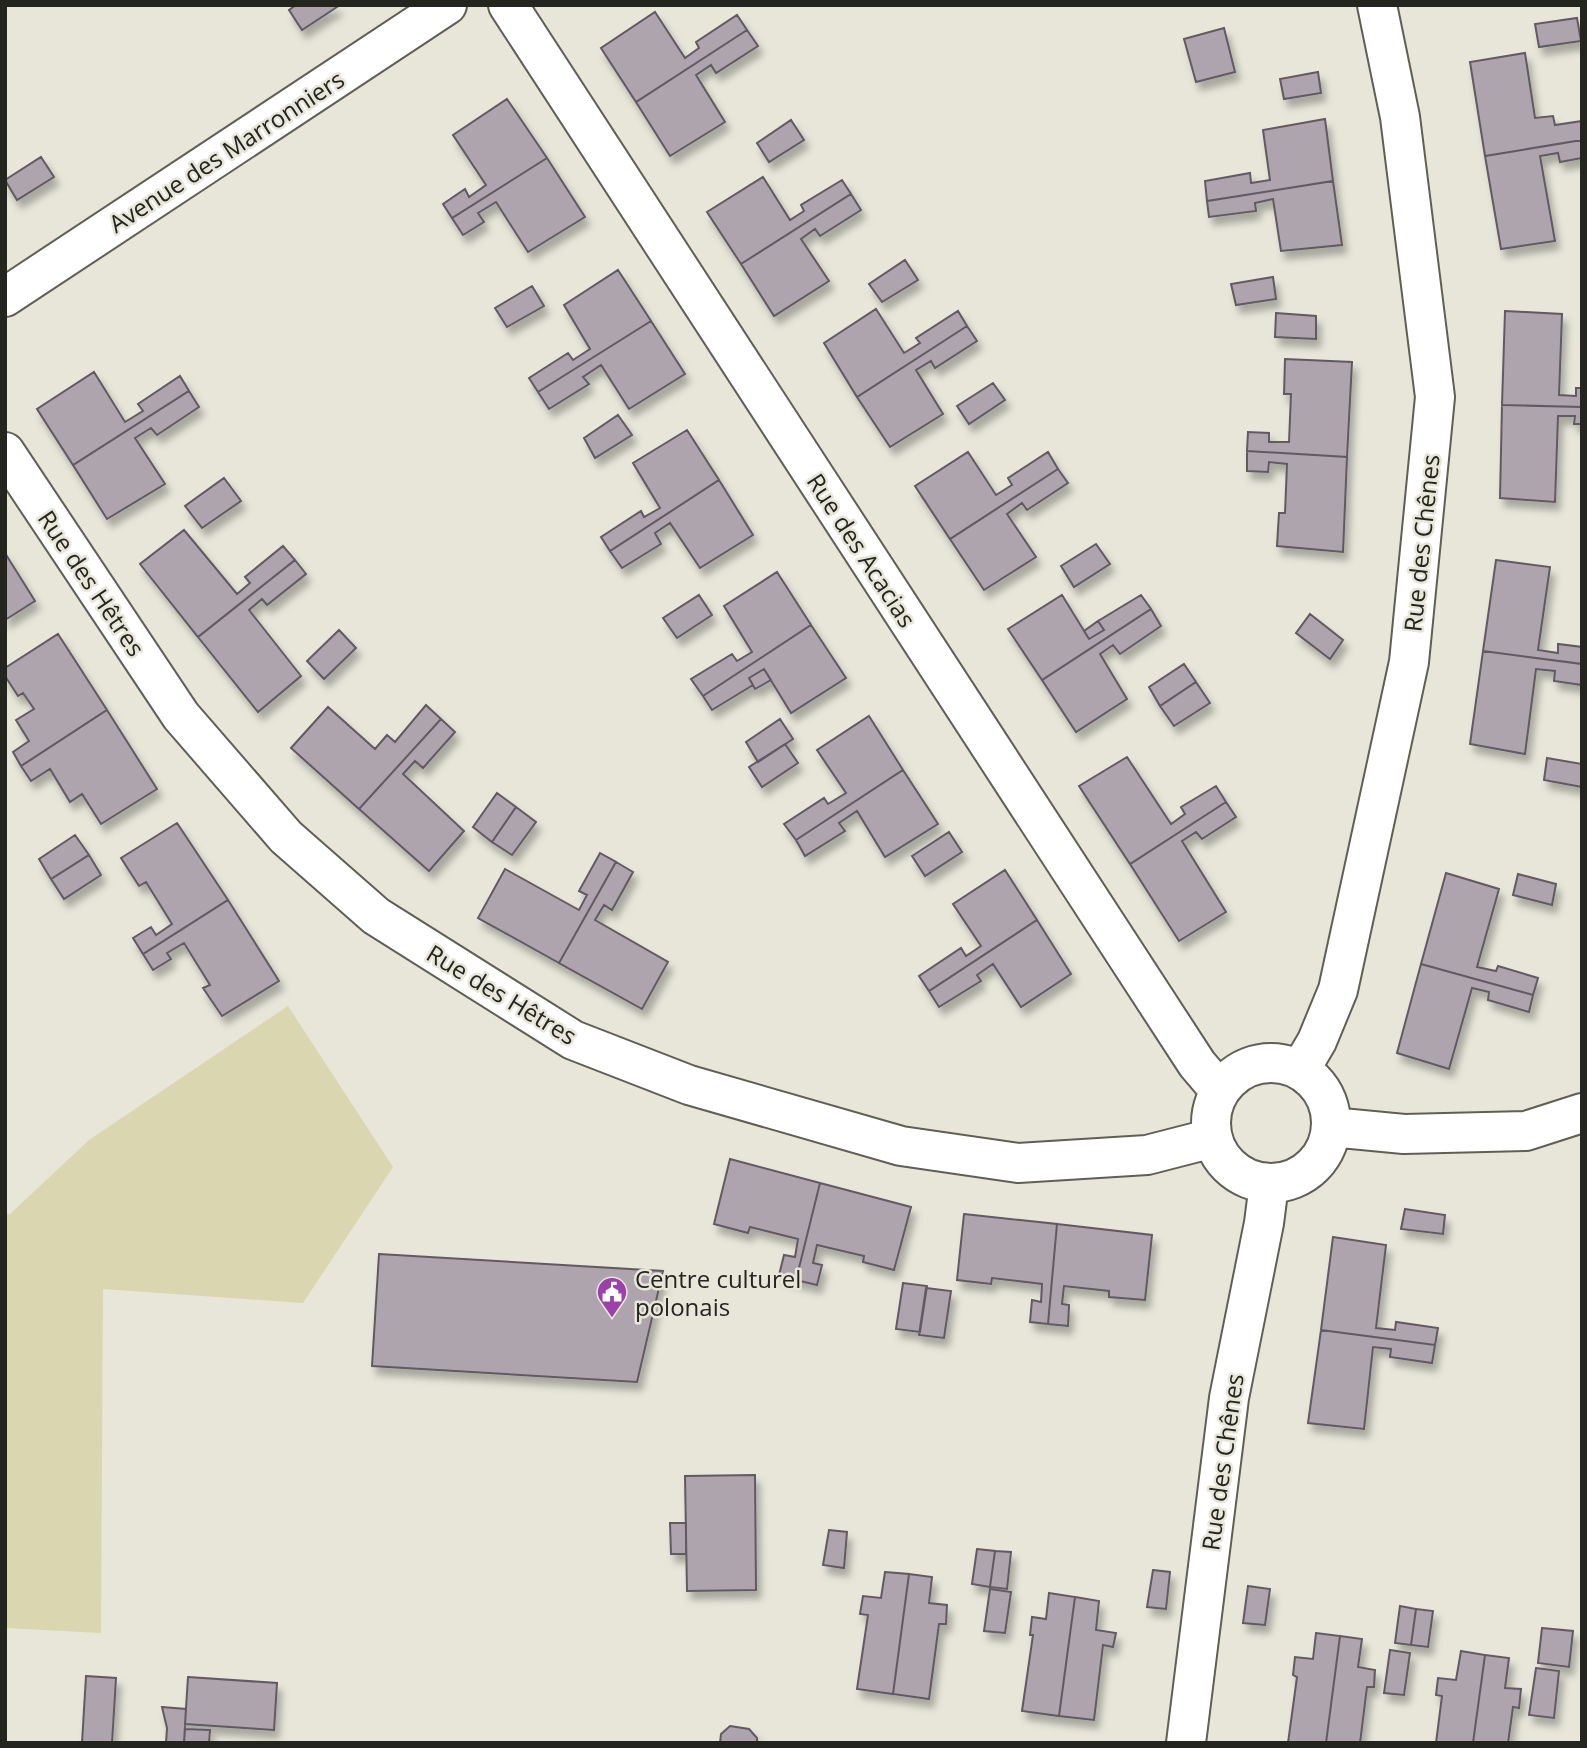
<svg xmlns="http://www.w3.org/2000/svg" width="1587" height="1748" font-family="'Open Sans',sans-serif">
<style>
.green{fill:#dad6af}
.building{fill:#ada4ae;stroke:#625a63;stroke-width:2;filter:url(#shadow)}
.lines{fill:none;stroke-linecap:round;stroke-linejoin:round}
.minor-casing{stroke:#605f54;stroke-width:42}
.minor{stroke:#fff;stroke-width:38}
.labels{text-anchor:middle;dominant-baseline:central;stroke-width:5;stroke-linejoin:round;paint-order:stroke}
.street-label{font-size:24px;fill:#252520;stroke:#e7e6d9}
.poi-label{font-size:24px;fill:#252520;stroke:#e7e6d9;text-anchor:start}
</style>
<defs>
<filter id="shadow"><feDropShadow dx="4.5" dy="8" stdDeviation="3.5" flood-color="#0004"/></filter>
</defs>
<rect width="100%" height="100%" fill="#e7e6d9"/>
<path class="green" d="M 288,1006 L 393,1167 L 303,1303 L 103,1289 L 101,1633 L 5,1628 L 5,1214 L 10,1214 L 89,1140 Z"/>
<path class="building" d="M 296,5 L 336,5 L 337,7 L 302,30 L 289,10 Z
M 655,12 L 685,58 L 699,48 L 696,42 L 737,15 L 747,30 L 636,102 L 601,48 Z
M 1577,18 L 1581,41 L 1539,47 L 1535,24 Z
M 1224,28 L 1235,72 L 1196,82 L 1184,39 Z
M 747,30 L 758,46 L 716,73 L 711,65 L 696,75 L 725,122 L 670,156 L 636,102 Z
M 1525,53 L 1535,118 L 1553,116 L 1555,125 L 1582,121 L 1582,140 L 1485,156 L 1470,62 Z
M 1318,72 L 1321,93 L 1284,99 L 1280,79 Z
M 507,99 L 547,158 L 452,218 L 443,204 L 465,189 L 469,197 L 486,185 L 453,135 Z
M 1325,119 L 1333,181 L 1207,201 L 1205,181 L 1250,173 L 1251,183 L 1270,180 L 1263,130 Z
M 791,120 L 804,140 L 769,162 L 757,143 Z
M 1582,140 L 1582,158 L 1560,162 L 1558,153 L 1540,156 L 1555,241 L 1501,249 L 1485,156 Z
M 41,157 L 54,177 L 17,200 L 5,180 Z
M 547,158 L 585,217 L 528,252 L 496,202 L 478,213 L 484,222 L 463,235 L 452,218 Z
M 763,177 L 790,220 L 804,211 L 801,205 L 842,180 L 851,194 L 741,264 L 707,212 Z
M 1333,181 L 1342,245 L 1281,251 L 1273,199 L 1255,203 L 1256,211 L 1209,217 L 1207,201 Z
M 851,194 L 861,210 L 820,236 L 815,229 L 801,239 L 829,281 L 774,316 L 741,264 Z
M 905,260 L 918,280 L 882,302 L 869,284 Z
M 618,270 L 651,321 L 538,392 L 529,378 L 568,353 L 573,360 L 590,349 L 564,305 Z
M 1273,277 L 1276,299 L 1236,305 L 1231,284 Z
M 532,286 L 544,306 L 507,327 L 495,308 Z
M 876,309 L 904,353 L 920,343 L 916,338 L 958,311 L 967,326 L 857,397 L 824,343 Z
M 1505,311 L 1562,314 L 1559,395 L 1576,396 L 1576,388 L 1582,388 L 1582,407 L 1502,405 Z
M 1276,313 L 1316,316 L 1316,339 L 1275,337 Z
M 651,321 L 685,374 L 629,409 L 601,365 L 583,377 L 589,384 L 549,409 L 538,392 Z
M 967,326 L 977,341 L 935,368 L 931,361 L 916,370 L 943,414 L 890,447 L 857,397 Z
M 1285,359 L 1352,362 L 1347,457 L 1247,451 L 1248,432 L 1269,433 L 1269,442 L 1289,442 L 1291,394 L 1284,394 Z
M 94,372 L 125,422 L 143,411 L 138,404 L 180,376 L 189,391 L 73,465 L 37,409 Z
M 993,383 L 1005,400 L 969,424 L 957,406 Z
M 189,391 L 199,407 L 157,435 L 151,428 L 135,438 L 165,484 L 107,519 L 73,465 Z
M 1502,405 L 1582,407 L 1582,424 L 1574,424 L 1575,416 L 1558,416 L 1555,502 L 1500,498 Z
M 618,415 L 632,435 L 595,458 L 584,438 Z
M 687,430 L 719,480 L 610,551 L 601,537 L 641,511 L 644,517 L 660,508 L 633,463 Z
M 1247,451 L 1347,457 L 1343,552 L 1277,546 L 1279,513 L 1285,513 L 1287,464 L 1269,462 L 1268,472 L 1247,471 Z
M 968,452 L 996,495 L 1012,485 L 1008,478 L 1048,452 L 1058,469 L 950,539 L 915,486 Z
M 1058,469 L 1068,483 L 1027,510 L 1022,503 L 1007,514 L 1036,557 L 984,590 L 950,539 Z
M 224,478 L 241,501 L 202,528 L 185,506 Z
M 719,480 L 753,535 L 700,568 L 670,523 L 655,533 L 661,544 L 622,568 L 610,551 Z
M 184,530 L 237,594 L 250,583 L 245,577 L 283,546 L 295,560 L 198,637 L 140,564 Z
M 1096,544 L 1110,564 L 1074,587 L 1061,566 Z
M 5,553 L 35,601 L 5,620 Z
M 295,560 L 306,574 L 267,605 L 262,599 L 249,610 L 301,676 L 258,712 L 198,637 Z
M 1496,560 L 1550,567 L 1538,650 L 1558,653 L 1558,644 L 1582,647 L 1582,664 L 1483,651 Z
M 777,572 L 811,625 L 703,696 L 691,679 L 732,654 L 737,661 L 752,652 L 724,606 Z
M 699,595 L 712,615 L 677,638 L 663,618 Z
M 1062,595 L 1089,639 L 1104,630 L 1098,621 L 1141,595 L 1151,609 L 1042,680 L 1008,629 Z
M 1151,609 L 1161,626 L 1120,654 L 1113,645 L 1100,654 L 1127,699 L 1076,732 L 1042,680 Z
M 1310,614 L 1343,640 L 1330,659 L 1296,633 Z
M 1098,621 L 1104,630 L 1089,639 L 1084,631 Z
M 811,625 L 846,678 L 791,713 L 764,669 L 749,678 L 753,685 L 712,710 L 703,696 Z
M 339,630 L 356,648 L 324,679 L 307,661 Z
M 58,634 L 107,710 L 21,766 L 13,752 L 29,741 L 16,720 L 34,709 L 23,693 L 18,696 L 5,676 L 5,668 Z
M 1483,651 L 1582,664 L 1582,685 L 1554,681 L 1555,671 L 1536,669 L 1525,754 L 1470,744 Z
M 1184,664 L 1196,682 L 1160,706 L 1149,687 Z
M 764,669 L 771,680 L 755,689 L 749,678 Z
M 1196,682 L 1210,703 L 1174,726 L 1160,706 Z
M 426,705 L 441,719 L 359,809 L 291,748 L 328,707 L 375,749 L 387,735 L 395,742 Z
M 107,710 L 157,789 L 101,824 L 82,794 L 70,802 L 50,769 L 31,781 L 21,766 Z
M 869,716 L 903,770 L 796,840 L 784,824 L 824,798 L 828,804 L 846,793 L 817,750 Z
M 441,719 L 455,732 L 423,768 L 415,761 L 403,774 L 464,831 L 429,871 L 359,809 Z
M 780,719 L 793,739 L 758,762 L 746,742 Z
M 785,744 L 798,763 L 762,787 L 749,767 Z
M 1127,757 L 1171,824 L 1185,814 L 1181,807 L 1216,786 L 1226,802 L 1130,864 L 1079,786 Z
M 1547,758 L 1582,764 L 1582,787 L 1544,780 Z
M 903,770 L 938,824 L 885,857 L 857,811 L 839,823 L 845,831 L 805,856 L 796,840 Z
M 497,793 L 516,807 L 492,842 L 473,827 Z
M 1226,802 L 1236,817 L 1202,839 L 1196,832 L 1182,841 L 1226,912 L 1179,941 L 1130,864 Z
M 516,807 L 536,822 L 512,855 L 492,842 Z
M 177,823 L 228,900 L 143,954 L 133,938 L 151,927 L 156,935 L 172,924 L 146,882 L 139,886 L 121,858 Z
M 949,832 L 962,852 L 925,876 L 912,856 Z
M 75,835 L 89,855 L 51,879 L 39,859 Z
M 600,853 L 616,862 L 559,963 L 478,918 L 505,869 L 579,910 L 587,895 L 579,891 Z
M 89,855 L 101,875 L 64,899 L 51,879 Z
M 616,862 L 633,872 L 612,910 L 604,905 L 595,920 L 668,962 L 642,1009 L 559,963 Z
M 1005,870 L 1037,920 L 929,991 L 919,976 L 961,948 L 966,956 L 981,946 L 953,904 Z
M 1446,873 L 1499,889 L 1477,967 L 1496,971 L 1498,966 L 1538,978 L 1533,995 L 1421,964 Z
M 1518,874 L 1556,884 L 1552,905 L 1513,895 Z
M 228,900 L 279,981 L 222,1016 L 203,988 L 210,985 L 184,943 L 167,953 L 171,959 L 153,970 L 143,954 Z
M 1037,920 L 1071,974 L 1021,1007 L 993,964 L 977,975 L 981,981 L 939,1007 L 929,991 Z
M 1421,964 L 1533,995 L 1529,1012 L 1488,1000 L 1489,992 L 1472,988 L 1449,1069 L 1397,1053 Z
M 730,1159 L 820,1183 L 796,1280 L 779,1275 L 784,1255 L 795,1257 L 798,1239 L 750,1227 L 748,1233 L 714,1224 Z
M 820,1183 L 911,1207 L 894,1270 L 863,1262 L 864,1256 L 817,1245 L 813,1263 L 822,1265 L 817,1285 L 796,1280 Z
M 1405,1209 L 1445,1215 L 1443,1234 L 1401,1229 Z
M 964,1214 L 1057,1224 L 1048,1324 L 1030,1322 L 1032,1300 L 1041,1302 L 1042,1284 L 992,1278 L 991,1284 L 957,1280 Z
M 1057,1224 L 1152,1235 L 1145,1300 L 1109,1297 L 1109,1291 L 1064,1286 L 1062,1304 L 1069,1305 L 1068,1326 L 1048,1324 Z
M 1333,1237 L 1386,1245 L 1376,1328 L 1395,1330 L 1396,1322 L 1438,1328 L 1435,1345 L 1321,1330 Z
M 379,1254 L 663,1271 L 637,1382 L 372,1366 Z
M 903,1283 L 927,1286 L 920,1332 L 896,1329 Z
M 926,1288 L 951,1291 L 944,1338 L 919,1335 Z
M 1321,1330 L 1435,1345 L 1432,1363 L 1390,1357 L 1391,1349 L 1373,1347 L 1364,1429 L 1308,1423 Z
M 755,1475 L 756,1590 L 687,1591 L 685,1476 Z
M 670,1523 L 686,1523 L 686,1554 L 671,1554 Z
M 829,1530 L 847,1532 L 844,1568 L 823,1565 Z
M 977,1549 L 995,1551 L 990,1587 L 972,1584 Z
M 995,1551 L 1011,1552 L 1007,1589 L 990,1587 Z
M 1153,1570 L 1170,1572 L 1166,1609 L 1147,1607 Z
M 885,1572 L 909,1574 L 893,1694 L 857,1689 L 868,1615 L 860,1614 L 863,1596 L 881,1598 Z
M 909,1574 L 932,1577 L 929,1603 L 947,1605 L 946,1624 L 939,1624 L 929,1699 L 893,1694 Z
M 1248,1586 L 1270,1589 L 1265,1625 L 1243,1623 Z
M 990,1589 L 1011,1592 L 1005,1633 L 984,1631 Z
M 1049,1593 L 1075,1597 L 1059,1716 L 1022,1711 L 1033,1635 L 1030,1635 L 1032,1617 L 1046,1619 Z
M 1075,1597 L 1099,1601 L 1096,1630 L 1116,1633 L 1113,1647 L 1103,1645 L 1094,1720 L 1059,1716 Z
M 1400,1606 L 1416,1609 L 1411,1645 L 1395,1643 Z
M 1416,1609 L 1433,1611 L 1428,1647 L 1411,1645 Z
M 1542,1628 L 1573,1631 L 1569,1667 L 1538,1663 Z
M 1316,1633 L 1340,1636 L 1326,1743 L 1288,1743 L 1297,1677 L 1293,1675 L 1295,1657 L 1313,1659 Z
M 1340,1636 L 1362,1639 L 1358,1667 L 1375,1670 L 1374,1687 L 1367,1687 L 1360,1743 L 1326,1743 Z
M 1390,1650 L 1410,1653 L 1404,1695 L 1384,1693 Z
M 1461,1651 L 1485,1655 L 1473,1743 L 1436,1743 L 1442,1696 L 1436,1695 L 1438,1678 L 1456,1680 Z
M 1485,1655 L 1509,1658 L 1505,1688 L 1521,1689 L 1519,1708 L 1513,1707 L 1508,1743 L 1473,1743 Z
M 1536,1668 L 1559,1671 L 1554,1718 L 1529,1715 Z
M 86,1676 L 116,1678 L 112,1743 L 82,1743 Z
M 188,1677 L 277,1683 L 274,1730 L 185,1724 Z
M 162,1707 L 186,1709 L 184,1743 L 166,1743 L 167,1728 Z
M 730,1726 L 749,1729 L 757,1738 L 757,1743 L 720,1743 L 721,1734 Z
M 185,1729 L 210,1730 L 209,1743 L 184,1743 Z"/>
<g class="lines">
<g class="minor-casing">
<path id="minor" d="M 508,5 L 1197,1064 L 1220,1091
M 5,297 L 447,5
M 5,452 L 181,716 L 286,837 L 376,916 L 573,1040 L 689,1085 L 901,1146 L 1018,1163 L 1147,1155 L 1213,1138
M1211 1123a60 60 0 1 1 120 0a60 60 0 1 1-120 0Z
M 1300,1070 L 1317,1041 L 1338,990 L 1409,662 L 1435,397 L 1400,117 L 1377,5
M 1331,1127 L 1404,1134 L 1526,1131 L 1582,1113
M 1186,1743 L 1229,1398 L 1264,1223 L 1269,1184"/>
</g>
<use href="#minor" class="minor"/>
</g>
<defs>
<g id="civic-pin" transform="scale(1.575)"><path d="M0 17L-7.5 6A9.5 9.5 0 1 1 7.5 6Z" fill="#9c40aa" stroke="#e7e6d9"/><path d="M-.6-6.5H3V-4.5H.6V-3L4-1V1h2V6H-6V1h2V-1L-.6-3ZM-1.2 2.5V6h2.4V2.5Z" fill="#fff"/></g>
</defs>
<g fill-rule="evenodd">
<use href="#civic-pin" x="612" y="1292"/>
</g>
<g class="labels">
<g class="street-label">
<text transform="translate(226 151) rotate(-33)">Avenue des Marronniers</text>
<text transform="translate(1421 543) rotate(-84)">Rue des Chênes</text>
<text transform="translate(862 550) rotate(57)">Rue des Acacias</text>
<text transform="translate(92 583) rotate(56)">Rue des Hêtres</text>
<text transform="translate(502 994) rotate(31)">Rue des Hêtres</text>
<text transform="translate(1222 1462) rotate(-82)">Rue des Chênes</text>
</g>
<g class="poi-label">
<text x="635" y="1278">Centre culturel<tspan x="635" dy="28">polonais</tspan></text>
</g>
</g>
<rect width="1587" height="1748" fill="none" stroke="#252520" stroke-width="14"/>
</svg>
